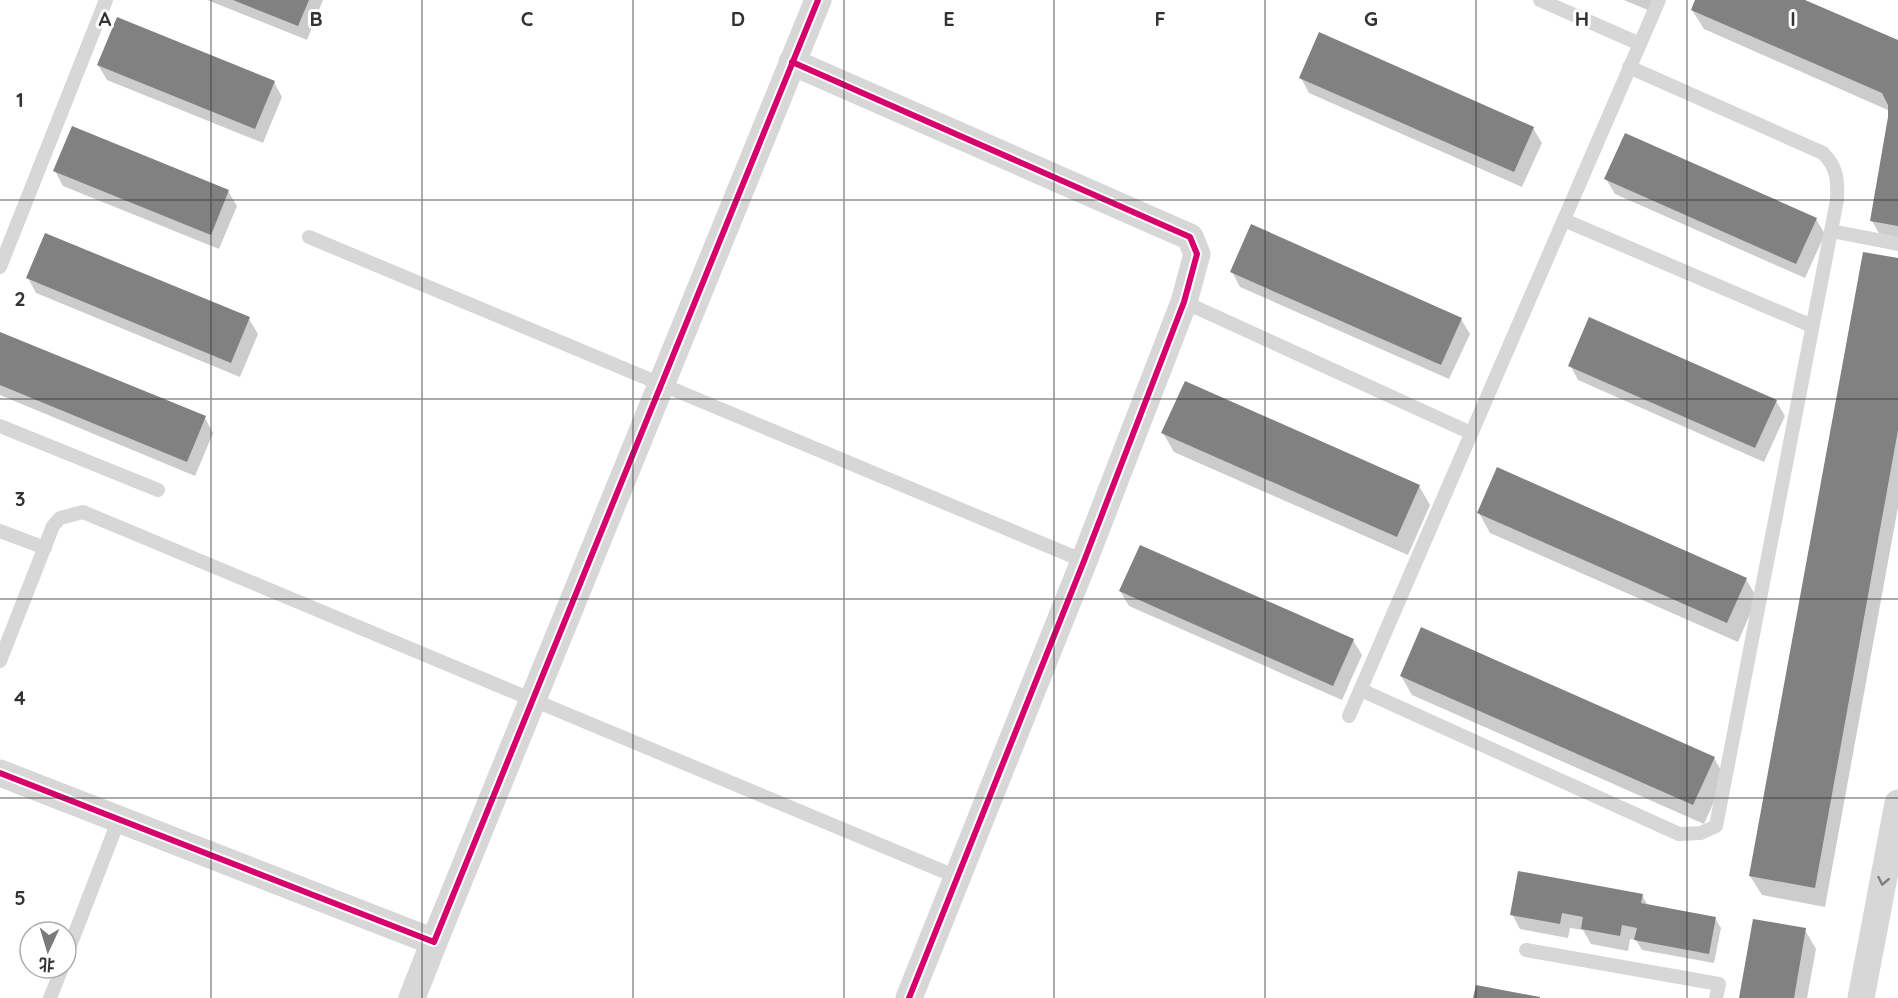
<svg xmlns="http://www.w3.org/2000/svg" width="1898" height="998" font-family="Quicksand,'Noto Sans SC',sans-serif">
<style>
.shadow{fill:#0003}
.building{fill:#818181}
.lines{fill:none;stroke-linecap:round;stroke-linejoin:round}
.service{stroke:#d7d7d7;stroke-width:14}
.minor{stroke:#d7d7d7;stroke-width:27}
.cycleway-casing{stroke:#fff;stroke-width:10}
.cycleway{stroke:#d6006c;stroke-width:6}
.oneway{stroke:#7d7d7d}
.grid{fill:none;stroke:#333;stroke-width:1.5;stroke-opacity:0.55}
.grid-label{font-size:20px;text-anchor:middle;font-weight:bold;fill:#333;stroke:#fff;stroke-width:6;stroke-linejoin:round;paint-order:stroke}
</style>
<rect width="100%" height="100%" fill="#fff"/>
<path class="shadow" d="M 207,0 L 323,0 L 307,40 Z
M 1624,0 L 1655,0 L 1650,11 Z
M 1697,0 L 1801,0 L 1898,42 L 1898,243 L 1883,240 L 1872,221 L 1890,111 L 1704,29 L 1692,10 Z
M 98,65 L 274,82 L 282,97 L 263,143 L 107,80 Z
M 1301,78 L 1533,128 L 1542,143 L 1522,187 L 1309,93 Z
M 55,171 L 228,191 L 237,206 L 219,249 L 63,186 Z
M 1606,179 L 1816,219 L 1825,234 L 1805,278 L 1615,194 Z
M 1898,260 L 1898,507 L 1825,907 L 1762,895 L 1750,876 Z
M 1232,272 L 1461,319 L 1470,334 L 1449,379 L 1240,287 Z
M 28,278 L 249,319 L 258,334 L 240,377 L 36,293 Z
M 0,333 L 205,418 L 213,433 L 195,476 L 0,395 Z
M 1570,365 L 1776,401 L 1785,416 L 1764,462 L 1578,380 Z
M 1163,433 L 1419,486 L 1430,505 L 1408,555 L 1174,452 Z
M 1479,513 L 1746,579 L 1757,598 L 1738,642 L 1490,533 Z
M 1120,591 L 1353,640 L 1362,655 L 1342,700 L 1129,606 Z
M 1401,676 L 1714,758 L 1725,777 L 1704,824 L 1412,695 Z
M 1642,895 L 1648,906 L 1715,918 L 1721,928 L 1714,963 L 1642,950 L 1636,940 L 1630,939 L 1628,951 L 1591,944 L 1583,930 L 1570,928 L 1568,938 L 1520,929 L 1512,914 Z
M 1805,930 L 1816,949 L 1807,998 L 1741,998 Z"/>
<path class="building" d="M 233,0 L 309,0 L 298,26 Z
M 1695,0 L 1805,0 L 1898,40 L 1898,226 L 1870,221 L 1888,117 L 1888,105 L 1882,93 L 1691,10 Z
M 117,17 L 275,81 L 255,129 L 97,65 Z
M 1319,32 L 1534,127 L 1514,172 L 1299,78 Z
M 72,126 L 229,190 L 211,235 L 53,171 Z
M 1625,133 L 1817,218 L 1796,264 L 1604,179 Z
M 1251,224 L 1462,318 L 1441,365 L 1230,272 Z
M 45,233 L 250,317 L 231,363 L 26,278 Z
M 1863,252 L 1898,258 L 1898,430 L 1815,888 L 1749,876 Z
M 1589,317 L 1777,400 L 1755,448 L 1568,366 Z
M 0,332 L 206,416 L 187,462 L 0,385 Z
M 1185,381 L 1420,485 L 1397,537 L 1161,433 Z
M 1497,467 L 1747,578 L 1727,623 L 1477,513 Z
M 1140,545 L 1354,639 L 1333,686 L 1119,591 Z
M 1421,627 L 1715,757 L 1693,805 L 1400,676 Z
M 1518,871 L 1643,894 L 1641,903 L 1716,917 L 1709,954 L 1634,940 L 1637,928 L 1622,925 L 1620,936 L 1581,929 L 1583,917 L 1562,913 L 1560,924 L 1510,915 Z
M 1753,919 L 1806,928 L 1794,998 L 1739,998 Z
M 1476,985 L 1540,997 L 1540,998 L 1473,998 Z"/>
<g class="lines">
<path class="service" d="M 1540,0 L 1640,44
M 1564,220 L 1812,326
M 1831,231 L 1898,244
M 309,237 L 1084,561
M 0,267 L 106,0
M 1184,302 L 1471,433
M 0,426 L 158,490
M 0,531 L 45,548
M 0,661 L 53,526 L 60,518 L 83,512 L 957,877
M 1361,690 L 1679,834 L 1701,833 L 1716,826 L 1837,200 C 1838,180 1837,167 1823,153 L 1629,67
M 1349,716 L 1659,0
M 1526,950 L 1719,984 L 1716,998
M 66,956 L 119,819
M 50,998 L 62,968"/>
<path class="minor" d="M 792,62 L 1190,237 L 1197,254 L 1184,302 L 1084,561 L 909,998
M 0,773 L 434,942 L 818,0
M 412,998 L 434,942
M 1861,998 L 1898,803"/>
<g class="cycleway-casing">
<path id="cycleway" d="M 792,62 L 1190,237 L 1197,254 L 1184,302 L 1084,561 L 909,998
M 0,773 L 434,942 L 818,0"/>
</g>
<use href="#cycleway" class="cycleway"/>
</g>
<defs><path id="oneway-chevron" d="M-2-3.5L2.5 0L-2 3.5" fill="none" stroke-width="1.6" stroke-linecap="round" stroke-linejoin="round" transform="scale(1.5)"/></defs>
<use class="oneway" href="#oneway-chevron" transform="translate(1883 881) rotate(101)"/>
<path class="grid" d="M 211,0 L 211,998M 422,0 L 422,998M 633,0 L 633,998M 844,0 L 844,998M 1054,0 L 1054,998M 1265,0 L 1265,998M 1476,0 L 1476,998M 1687,0 L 1687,998M 0,200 L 1898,200M 0,399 L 1898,399M 0,599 L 1898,599M 0,798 L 1898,798"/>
<g class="grid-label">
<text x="105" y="26">A</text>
<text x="316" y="26">B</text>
<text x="527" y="26">C</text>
<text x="738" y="26">D</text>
<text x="949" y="26">E</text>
<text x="1160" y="26">F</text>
<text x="1371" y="26">G</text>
<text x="1582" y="26">H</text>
<text x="1793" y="26">I</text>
<text x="20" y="107">1</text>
<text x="20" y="306">2</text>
<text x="20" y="506">3</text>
<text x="20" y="705">4</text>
<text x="20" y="905">5</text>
</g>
<g transform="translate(48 950) rotate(184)"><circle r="28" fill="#ffffff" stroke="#adadad" stroke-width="1.5"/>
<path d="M0-4.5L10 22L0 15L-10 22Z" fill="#7a7a7a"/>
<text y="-9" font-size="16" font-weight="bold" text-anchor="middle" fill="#333333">北</text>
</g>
</svg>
